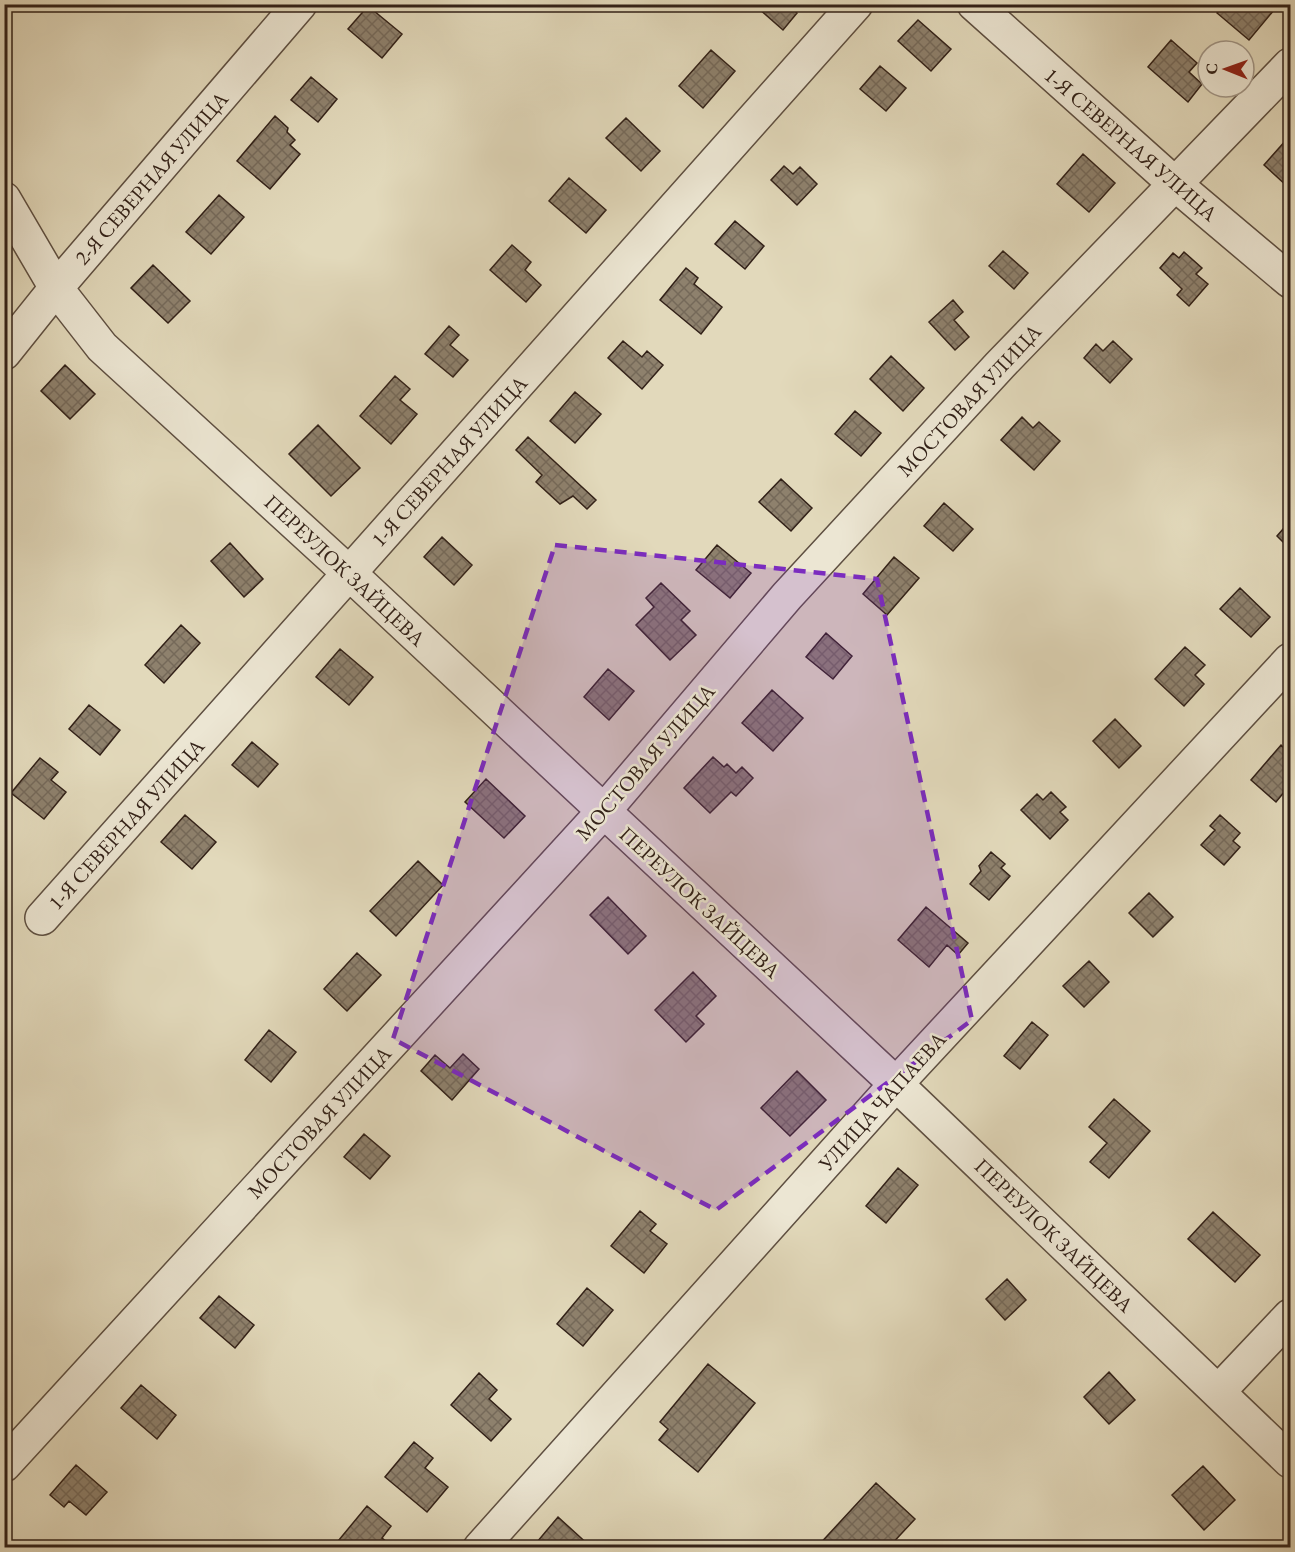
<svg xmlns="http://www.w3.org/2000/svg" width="1295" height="1552" font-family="'EB Garamond',serif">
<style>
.building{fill:url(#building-cross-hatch);stroke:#322118;stroke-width:1.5}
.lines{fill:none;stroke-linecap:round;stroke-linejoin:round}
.minor-casing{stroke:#5e4f41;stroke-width:36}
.minor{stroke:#ece6d3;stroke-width:33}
.marked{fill:#7b2cbf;fill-opacity:0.2;stroke:#7b2cbf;stroke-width:4.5;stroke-dasharray:12 8;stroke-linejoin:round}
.labels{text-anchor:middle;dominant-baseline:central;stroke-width:5;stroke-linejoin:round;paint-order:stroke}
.street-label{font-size:21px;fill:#322118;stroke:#ece6d3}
</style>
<defs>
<pattern id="building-cross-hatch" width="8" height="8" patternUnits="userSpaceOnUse" patternTransform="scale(1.5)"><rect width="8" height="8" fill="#8e816d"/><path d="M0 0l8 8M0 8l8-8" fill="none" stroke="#756959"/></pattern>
</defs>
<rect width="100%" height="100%" fill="#e2d9bb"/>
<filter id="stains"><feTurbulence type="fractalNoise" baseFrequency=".00333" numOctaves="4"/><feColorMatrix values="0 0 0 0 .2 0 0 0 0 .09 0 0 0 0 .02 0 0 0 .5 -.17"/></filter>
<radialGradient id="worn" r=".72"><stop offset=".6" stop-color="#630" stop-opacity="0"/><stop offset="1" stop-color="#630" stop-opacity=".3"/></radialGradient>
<path class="building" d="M 759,4 L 788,4 L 797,13 L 783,30 L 757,7 Z
M 1224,4 L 1268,4 L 1274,10 L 1249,40 L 1217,13 Z
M 368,6 L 402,34 L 382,58 L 348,29 Z
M 918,20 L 951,49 L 931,71 L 898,41 Z
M 1171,40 L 1197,63 L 1189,72 L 1202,84 L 1188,102 L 1148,67 Z
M 711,50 L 735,71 L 703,108 L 679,86 Z
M 880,66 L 906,88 L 886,111 L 860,89 Z
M 311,77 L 337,99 L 318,122 L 291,100 Z
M 275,116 L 288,128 L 287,132 L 295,140 L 290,145 L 300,154 L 270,189 L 237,161 Z
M 626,118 L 660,151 L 641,171 L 606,138 Z
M 1286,140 L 1290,144 L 1290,185 L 1288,187 L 1264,165 Z
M 1083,154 L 1115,183 L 1089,212 L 1057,184 Z
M 784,166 L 793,174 L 800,167 L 817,184 L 797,205 L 771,180 Z
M 569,178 L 606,210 L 586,233 L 549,201 Z
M 219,195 L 244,217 L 211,254 L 186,232 Z
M 735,221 L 764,246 L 745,269 L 715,244 Z
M 512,245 L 531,262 L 525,270 L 541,285 L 526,302 L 490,270 Z
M 1003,251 L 1028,273 L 1014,289 L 989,266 Z
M 1184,252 L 1202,268 L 1196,274 L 1208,284 L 1189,306 L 1177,295 L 1182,289 L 1160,268 L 1173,253 L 1179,258 Z
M 153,265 L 190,301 L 168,323 L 131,288 Z
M 686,268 L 698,278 L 694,284 L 722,307 L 701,334 L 660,300 Z
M 953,300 L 963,312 L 954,320 L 969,337 L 955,350 L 929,322 Z
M 449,326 L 459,335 L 450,345 L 468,360 L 453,377 L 425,354 Z
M 623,341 L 642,357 L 647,351 L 663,365 L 642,389 L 608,358 Z
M 1113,341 L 1132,359 L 1110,383 L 1084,358 L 1096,344 L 1103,351 Z
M 891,356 L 924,388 L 903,411 L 870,379 Z
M 65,365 L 95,394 L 70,419 L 41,391 Z
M 395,376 L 410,389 L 400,400 L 417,414 L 391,444 L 360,416 Z
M 575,392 L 601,414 L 575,443 L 550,421 Z
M 855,411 L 881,433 L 861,456 L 835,434 Z
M 1022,417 L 1033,428 L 1039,422 L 1060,441 L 1034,470 L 1001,440 Z
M 318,425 L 360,468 L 331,496 L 289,454 Z
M 528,437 L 596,500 L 587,509 L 573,496 L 560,504 L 536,482 L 542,475 L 516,450 Z
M 781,479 L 812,508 L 791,531 L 759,502 Z
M 944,503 L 973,529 L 953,551 L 924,526 Z
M 1290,521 L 1290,549 L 1277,536 Z
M 442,537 L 472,565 L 454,585 L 424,557 Z
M 230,543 L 263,579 L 244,597 L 211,561 Z
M 717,545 L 751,573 L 730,598 L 696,570 Z
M 894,557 L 919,578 L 887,615 L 863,594 Z
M 661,583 L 690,611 L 681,620 L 696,635 L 670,660 L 636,625 L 654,607 L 646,598 Z
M 1240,588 L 1270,617 L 1251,637 L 1220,609 Z
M 181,625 L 200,643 L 164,683 L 145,665 Z
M 826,633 L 852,656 L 833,679 L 806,657 Z
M 1185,647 L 1205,665 L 1195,675 L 1204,684 L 1184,706 L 1155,679 Z
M 340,649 L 373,677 L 349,705 L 316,677 Z
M 608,669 L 634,691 L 609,720 L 584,697 Z
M 772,690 L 803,718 L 773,751 L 742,723 Z
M 89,705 L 120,730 L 100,755 L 69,729 Z
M 1115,719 L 1141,746 L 1119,768 L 1093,741 Z
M 252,742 L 278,764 L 258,787 L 232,765 Z
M 1281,745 L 1290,754 L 1290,785 L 1276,802 L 1251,780 Z
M 713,757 L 724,767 L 727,764 L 736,773 L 742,767 L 753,778 L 736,796 L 731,792 L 710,813 L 684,788 Z
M 40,758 L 58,772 L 51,780 L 66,792 L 44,819 L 11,793 Z
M 486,779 L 525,816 L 504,838 L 465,802 Z
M 1051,792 L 1066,807 L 1060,812 L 1068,820 L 1050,839 L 1021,810 L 1037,794 L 1043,800 Z
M 185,815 L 216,842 L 192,869 L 161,842 Z
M 1220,815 L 1240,833 L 1233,841 L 1240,847 L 1224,865 L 1201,845 L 1215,830 L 1210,826 Z
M 991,852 L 1005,864 L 1001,868 L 1010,876 L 989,900 L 970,884 L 981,871 L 979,866 Z
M 418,861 L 443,885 L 396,936 L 370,911 Z
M 1149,893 L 1173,917 L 1153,937 L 1129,913 Z
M 608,897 L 646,936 L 628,954 L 590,915 Z
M 926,907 L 968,943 L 958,955 L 947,945 L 929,967 L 898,940 Z
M 357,953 L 381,975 L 347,1011 L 324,989 Z
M 1089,961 L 1109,982 L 1084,1007 L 1063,986 Z
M 693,972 L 716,996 L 696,1016 L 704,1024 L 686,1042 L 655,1010 Z
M 1032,1022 L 1048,1035 L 1020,1069 L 1004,1056 Z
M 269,1030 L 296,1052 L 271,1082 L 245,1060 Z
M 463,1054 L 479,1069 L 452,1100 L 421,1071 L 435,1055 L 450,1068 Z
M 797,1071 L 826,1100 L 790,1136 L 761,1108 Z
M 1114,1099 L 1150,1131 L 1109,1178 L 1090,1162 L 1107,1143 L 1089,1127 Z
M 364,1134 L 390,1156 L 370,1179 L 344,1157 Z
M 898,1168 L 918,1185 L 886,1223 L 866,1206 Z
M 640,1211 L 656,1224 L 650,1231 L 667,1244 L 644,1273 L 611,1246 Z
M 1213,1212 L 1260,1255 L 1235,1282 L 1188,1239 Z
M 1007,1279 L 1026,1300 L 1005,1320 L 986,1299 Z
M 587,1288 L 613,1310 L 583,1346 L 557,1324 Z
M 219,1296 L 254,1325 L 235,1348 L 200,1318 Z
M 708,1364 L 755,1403 L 698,1472 L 659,1440 L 668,1429 L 660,1422 Z
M 1109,1372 L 1135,1400 L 1109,1424 L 1084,1397 Z
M 479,1373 L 497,1390 L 489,1399 L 511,1419 L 491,1441 L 451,1405 Z
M 141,1385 L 176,1415 L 157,1439 L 121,1408 Z
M 414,1442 L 433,1458 L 425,1468 L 448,1487 L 427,1512 L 385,1477 Z
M 76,1465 L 107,1492 L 86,1515 L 69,1501 L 64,1507 L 50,1495 Z
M 1203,1466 L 1235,1500 L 1204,1530 L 1172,1495 Z
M 876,1483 L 915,1519 L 888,1548 L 816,1548 Z
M 367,1506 L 391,1526 L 382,1538 L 392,1546 L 390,1548 L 336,1548 L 334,1546 Z
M 558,1517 L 592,1548 L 532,1548 Z"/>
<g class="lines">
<g class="minor-casing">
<path id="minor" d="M 974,4 L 1175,184 L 1290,281
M 4,199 L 56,288 L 102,347 L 349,573 L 896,1084 L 1290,1461
M 4,353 L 56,288 L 300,4
M 42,918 L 856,4
M 1218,1392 L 1290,1316
M 4,1465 L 603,812 L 787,596 L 1000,365 L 1290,65
M 480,1548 L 896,1084 L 1290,660"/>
</g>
<use href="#minor" class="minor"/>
</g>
<path class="marked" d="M 555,545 L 877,579 L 972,1020 L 716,1210 L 393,1039 Z"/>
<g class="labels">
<g class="street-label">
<text transform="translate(1131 144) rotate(41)">1-Я СЕВЕРНАЯ УЛИЦА</text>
<text transform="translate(151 178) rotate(-49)">2-Я СЕВЕРНАЯ УЛИЦА</text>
<text transform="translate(969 400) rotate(-47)">МОСТОВАЯ УЛИЦА</text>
<text transform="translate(449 461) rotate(-48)">1-Я СЕВЕРНАЯ УЛИЦА</text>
<text transform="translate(345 570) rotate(43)">ПЕРЕУЛОК ЗАЙЦЕВА</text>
<text transform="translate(645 762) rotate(-49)">МОСТОВАЯ УЛИЦА</text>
<text transform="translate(126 824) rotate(-48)">1-Я СЕВЕРНАЯ УЛИЦА</text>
<text transform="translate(700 902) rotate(43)">ПЕРЕУЛОК ЗАЙЦЕВА</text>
<text transform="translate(882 1101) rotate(-48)">УЛИЦА ЧАПАЕВА</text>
<text transform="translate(319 1122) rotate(-47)">МОСТОВАЯ УЛИЦА</text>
<text transform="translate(1054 1235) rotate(44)">ПЕРЕУЛОК ЗАЙЦЕВА</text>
</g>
</g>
<rect width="1295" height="1552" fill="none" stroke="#e2d9bb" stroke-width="24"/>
<rect x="6" y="6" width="1283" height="1540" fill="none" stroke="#322118" stroke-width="3"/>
<rect x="12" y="12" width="1271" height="1528" fill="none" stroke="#322118" stroke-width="1.5"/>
<g transform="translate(1226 69) rotate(271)"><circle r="28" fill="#ece6d3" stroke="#a29788" stroke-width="1.5"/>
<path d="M0-4.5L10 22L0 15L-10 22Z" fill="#8f2418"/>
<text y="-9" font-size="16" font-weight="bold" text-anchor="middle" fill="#322118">С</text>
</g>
<rect width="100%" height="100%" filter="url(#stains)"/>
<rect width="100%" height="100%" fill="url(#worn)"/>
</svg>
